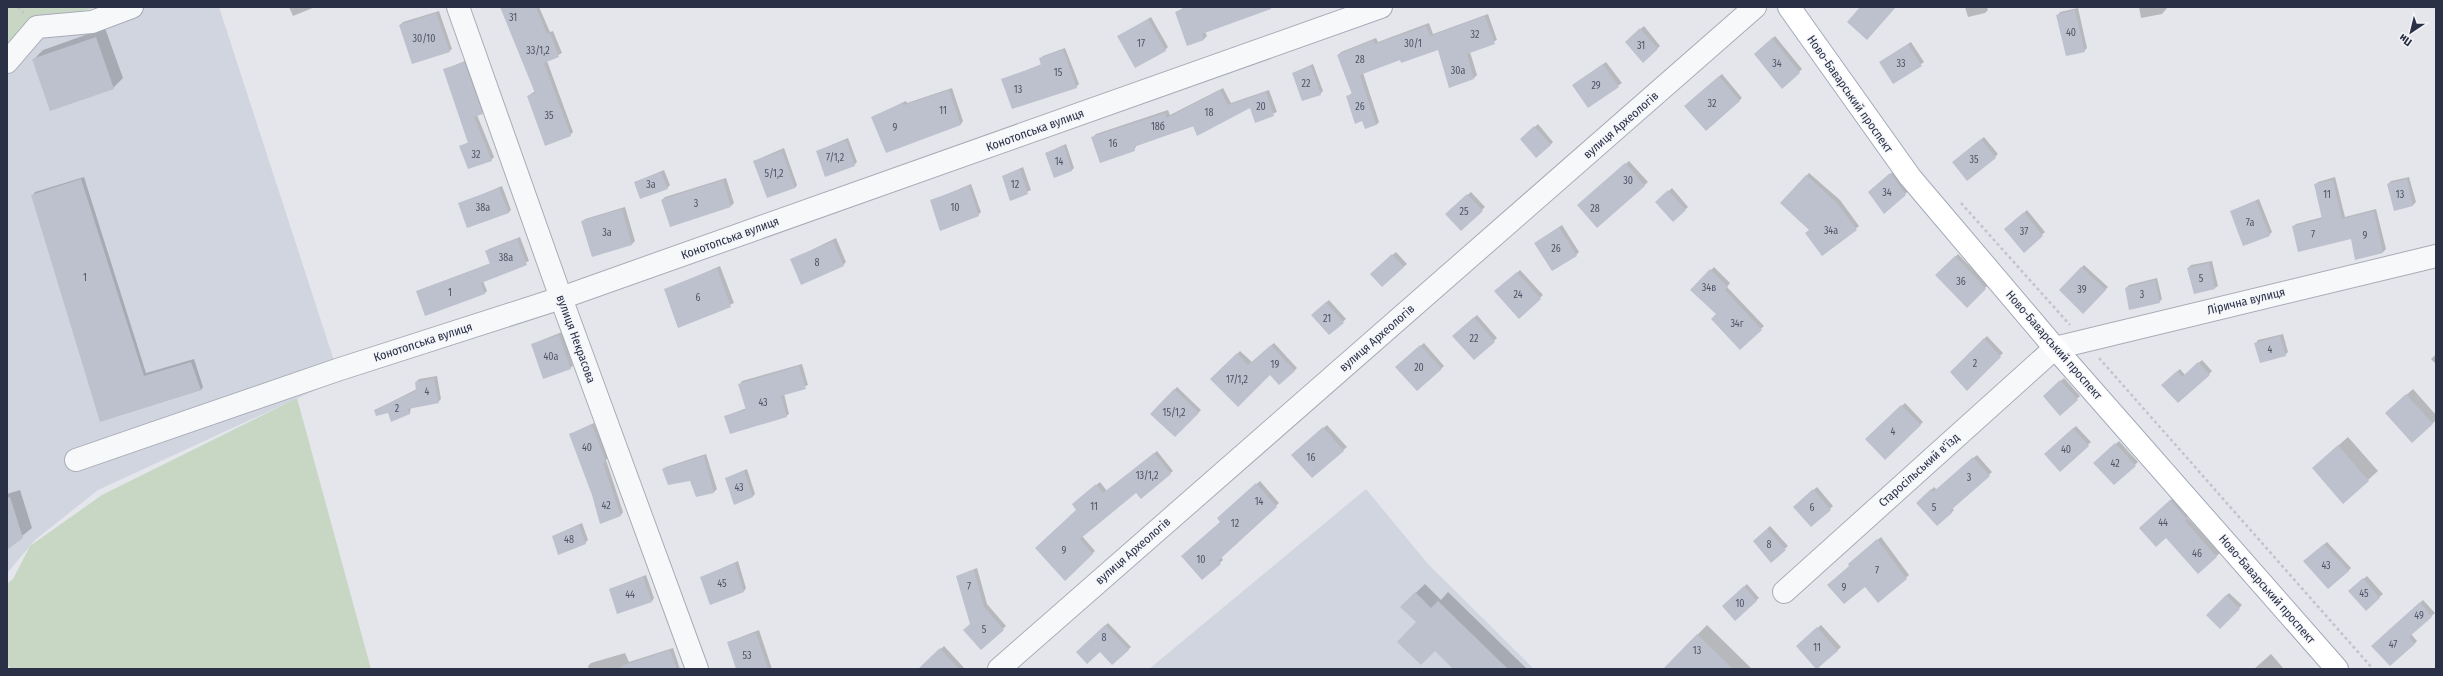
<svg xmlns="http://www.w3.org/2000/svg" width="2443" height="676" font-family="'Fira Sans Condensed',sans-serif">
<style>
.built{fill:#d1d5df}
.green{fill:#c7d7c4}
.shadow{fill:#0003}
.building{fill:#bdc1cd}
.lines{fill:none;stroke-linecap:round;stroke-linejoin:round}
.minor-casing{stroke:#a8acb7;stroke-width:24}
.major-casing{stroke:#a2a9b9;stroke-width:24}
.path{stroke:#c2c4cb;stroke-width:2.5;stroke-dasharray:3 3;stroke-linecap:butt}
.minor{stroke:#f7f8fa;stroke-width:22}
.major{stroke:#fff;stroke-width:22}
.labels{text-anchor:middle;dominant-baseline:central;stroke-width:3;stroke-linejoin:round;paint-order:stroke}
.number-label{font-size:10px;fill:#4f5568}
.street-label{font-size:12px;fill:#2a3146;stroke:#f4f5f9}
</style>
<rect width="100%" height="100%" fill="#e4e6ec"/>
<path class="built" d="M 138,7 L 219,7 L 337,370 L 335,381 L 98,490 L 35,540 L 7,573 L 7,62 L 37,27 Z
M 1366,489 L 1428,564 L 1534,669 L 1149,669 Z"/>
<path class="green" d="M 7,7 L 96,7 L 68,16 L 7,49 Z
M 297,398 L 371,669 L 12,669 L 7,665 L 7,584 L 13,579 L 30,546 L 102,495 Z"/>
<path class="shadow" d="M 289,7 L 315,7 L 293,16 Z
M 501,7 L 539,7 L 550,32 L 553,31 L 562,53 L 547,61 L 573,132 L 570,135 L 528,96 L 535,91 Z
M 1185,7 L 1255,7 L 1205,32 L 1207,36 L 1204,39 L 1187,45 L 1176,12 Z
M 1965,7 L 1987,7 L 1988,10 L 1985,13 L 1968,17 Z
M 2139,7 L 2168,7 L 2162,14 L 2141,18 Z
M 2078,8 L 2087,48 L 2084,51 L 2058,15 L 2060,12 Z
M 439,11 L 452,49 L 449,51 L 400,25 L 403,22 Z
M 1488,14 L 1497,40 L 1470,52 L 1477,75 L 1474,78 L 1450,87 L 1439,49 L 1400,58 L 1363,73 L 1379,122 L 1376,125 L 1363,120 L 1347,97 L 1352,93 L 1338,55 L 1341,52 L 1376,38 L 1378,42 L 1429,23 L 1433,34 Z
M 1151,17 L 1168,47 L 1165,50 L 1118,37 Z
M 1644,26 L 1660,46 L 1643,62 L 1629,39 Z
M 105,28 L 123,78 L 113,88 L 34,59 L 43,50 Z
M 1775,36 L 1802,69 L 1799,72 L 1755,54 Z
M 1911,42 L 1924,62 L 1894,83 L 1883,60 Z
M 1065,48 L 1079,84 L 1076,87 L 1002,80 L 1042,64 L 1040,59 L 1043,56 Z
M 467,60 L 485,111 L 477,115 L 494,157 L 491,160 L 460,146 L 469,142 L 444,70 Z
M 1606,62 L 1622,83 L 1588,106 L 1573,85 Z
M 1313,64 L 1323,91 L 1320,94 L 1293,73 Z
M 1722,74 L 1742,98 L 1706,130 L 1688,103 Z
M 952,88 L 963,121 L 961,124 L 872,117 L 906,101 L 907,103 Z
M 1223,88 L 1231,103 L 1269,90 L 1277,112 L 1256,121 L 1251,107 L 1137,145 L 1134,150 L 1093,137 L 1096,134 L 1168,110 L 1170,115 Z
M 1538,124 L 1553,142 L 1550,145 L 1522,139 Z
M 1984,137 L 1998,154 L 1995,157 L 1956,160 Z
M 848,138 L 857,162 L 854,165 L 817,151 Z
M 1066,144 L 1074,168 L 1071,171 L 1046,153 Z
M 784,148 L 797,185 L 795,188 L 754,161 Z
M 1629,161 L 1648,182 L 1597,227 L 1581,203 Z
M 1023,167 L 1031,190 L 1010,200 L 1003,176 Z
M 664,170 L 670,185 L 667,188 L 635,182 Z
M 1894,171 L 1908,191 L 1905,194 L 1872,189 Z
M 1809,173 L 1840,200 L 1859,226 L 1822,255 L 1811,230 L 1781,203 Z
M 84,177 L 146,373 L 194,359 L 203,387 L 201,390 L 101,421 L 33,195 L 35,192 Z
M 2335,177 L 2345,217 L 2376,209 L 2386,249 L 2383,252 L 2356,259 L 2351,238 L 2293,227 L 2296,224 L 2323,217 L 2315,185 L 2318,182 Z
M 2409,177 L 2416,202 L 2413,205 L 2395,210 L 2388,184 L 2391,181 Z
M 726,178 L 734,203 L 731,206 L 662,200 L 665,197 Z
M 971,184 L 981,212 L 978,215 L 931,201 Z
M 502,186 L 511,210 L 508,213 L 459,204 Z
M 1672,188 L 1688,207 L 1673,220 L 1657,202 Z
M 1471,192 L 1485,207 L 1461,229 L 1449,211 Z
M 2259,199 L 2272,232 L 2269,235 L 2231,211 Z
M 625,207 L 635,241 L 632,244 L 592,256 L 582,222 L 585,219 Z
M 2027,210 L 2045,232 L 2024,251 L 2008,226 Z
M 1562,225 L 1579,252 L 1576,255 L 1536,243 Z
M 520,237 L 529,261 L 483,281 L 487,291 L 484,294 L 417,291 L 491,263 L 486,251 L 489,249 Z
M 836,238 L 846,262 L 843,265 L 791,260 Z
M 1396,252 L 1407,264 L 1382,285 L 1374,271 Z
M 1958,254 L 1988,285 L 1967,306 L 1937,275 Z
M 2212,261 L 2218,286 L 2215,288 L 2188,268 L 2191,265 Z
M 2084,265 L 2108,287 L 2083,312 L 2060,290 Z
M 720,266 L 734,303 L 678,327 L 665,290 Z
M 1714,267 L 1730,283 L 1727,287 L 1764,326 L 1740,349 L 1717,314 L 1691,290 Z
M 1520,270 L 1543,295 L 1519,317 L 1499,289 Z
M 2157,278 L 2162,299 L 2159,302 L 2126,288 L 2129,285 Z
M 1329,300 L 1346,319 L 1329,334 L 1315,312 Z
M 1477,315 L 1497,338 L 1474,359 L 1454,336 Z
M 562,332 L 573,366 L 570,368 L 532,344 Z
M 2283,334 L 2288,352 L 2285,355 L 2256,343 L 2258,340 Z
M 1987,336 L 2003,353 L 1967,389 L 1951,372 Z
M 1274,343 L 1297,368 L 1294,371 L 1212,379 L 1240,351 L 1252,362 Z
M 1424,343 L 1444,366 L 1417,390 L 1400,364 Z
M 2436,354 L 2436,364 L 2431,359 Z
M 2202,360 L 2212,371 L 2209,374 L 2166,382 L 2180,369 L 2185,375 Z
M 802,364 L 808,385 L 784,394 L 789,414 L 786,416 L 725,416 L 747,408 L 740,384 L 742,381 Z
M 437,376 L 441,399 L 438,402 L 411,407 L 410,413 L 392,421 L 388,412 L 375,410 L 417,389 L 416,382 L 419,379 Z
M 2064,378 L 2080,396 L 2060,415 L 2044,397 Z
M 1177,387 L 1201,410 L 1175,436 L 1152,414 Z
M 2413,389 L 2436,415 L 2436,420 L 2432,424 L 2393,407 Z
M 1905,403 L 1923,422 L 1885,458 L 1867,439 Z
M 594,423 L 608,458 L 606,460 L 623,512 L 621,515 L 593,495 L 570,434 Z
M 1327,425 L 1347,447 L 1312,476 L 1295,452 Z
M 2076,426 L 2091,442 L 2060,471 L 2045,454 Z
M 2348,437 L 2378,471 L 2368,480 L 2323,459 Z
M 2119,441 L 2138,462 L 2114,484 L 2095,463 Z
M 1157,451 L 1173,471 L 1141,497 L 1136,491 L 1082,536 L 1095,551 L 1065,579 L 1078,510 L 1076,501 L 1100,482 L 1107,491 Z
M 706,454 L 717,489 L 714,492 L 697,496 L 691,480 L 663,469 L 666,467 Z
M 1977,455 L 1992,472 L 1952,508 L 1954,510 L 1951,513 L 1918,503 L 1934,487 L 1937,490 Z
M 747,469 L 755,494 L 752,497 L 726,478 Z
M 1260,481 L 1279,503 L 1221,557 L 1223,560 L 1202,579 L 1221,522 L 1219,518 Z
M 1817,487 L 1833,506 L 1811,526 L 1794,507 Z
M 20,490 L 32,528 L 7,548 L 7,494 Z
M 2173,498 L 2189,515 L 2187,517 L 2220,553 L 2198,572 L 2166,537 L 2140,528 Z
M 582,523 L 588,540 L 585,543 L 553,536 Z
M 1770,526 L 1788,546 L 1771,561 L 1757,538 Z
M 1881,537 L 1909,575 L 1878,602 L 1851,566 L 1852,561 Z
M 2327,542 L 2351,568 L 2348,571 L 2307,559 Z
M 738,561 L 746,588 L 744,591 L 702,577 Z
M 977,568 L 987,604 L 1006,626 L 981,649 L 971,624 L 957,576 Z
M 646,575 L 654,598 L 652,601 L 610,589 Z
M 2367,576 L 2383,594 L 2366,609 L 2350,591 Z
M 1425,584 L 1441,600 L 1448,592 L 1527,669 L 1454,669 L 1417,622 L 1401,607 Z
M 1747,584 L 1759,598 L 1735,619 L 1724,606 Z
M 2229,593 L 2242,605 L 2220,628 L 2207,615 Z
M 2423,600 L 2435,613 L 2411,634 L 2417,641 L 2414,644 L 2373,646 Z
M 1108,623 L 1131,647 L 1113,664 L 1100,651 L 1077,652 Z
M 1707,625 L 1752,669 L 1664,669 Z
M 1821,625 L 1841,647 L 1817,669 L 1797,646 Z
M 759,630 L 772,669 L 737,669 L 728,642 Z
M 944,646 L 965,669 L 919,669 Z
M 673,648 L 680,669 L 589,669 L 588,666 L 591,663 L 625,653 L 629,662 Z
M 2271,654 L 2284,669 L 2254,669 Z"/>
<path class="building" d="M 500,7 L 536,7 L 547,34 L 550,33 L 559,57 L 544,63 L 571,136 L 545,146 L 527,96 L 535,93 Z
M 1188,7 L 1271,7 L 1271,9 L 1202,34 L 1204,40 L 1187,46 L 1175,12 Z
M 1860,7 L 1896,7 L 1867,40 L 1847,22 Z
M 2075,10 L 2085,52 L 2066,56 L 2056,15 Z
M 436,13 L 450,52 L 412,64 L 399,25 Z
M 1485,16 L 1495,44 L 1467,54 L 1474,79 L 1449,88 L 1438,50 L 1401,63 L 1400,60 L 1360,75 L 1376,125 L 1365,129 L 1362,121 L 1355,124 L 1346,96 L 1352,94 L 1337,55 L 1373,40 L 1375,44 L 1426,26 L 1430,36 Z
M 1148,19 L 1166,51 L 1135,68 L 1117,36 Z
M 1640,28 L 1658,49 L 1643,63 L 1625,42 Z
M 96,37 L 114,89 L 50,111 L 32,59 Z
M 1772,38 L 1800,73 L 1782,89 L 1754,54 Z
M 1908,44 L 1922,66 L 1893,84 L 1879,62 Z
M 1063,50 L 1077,88 L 1012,109 L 1001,79 L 1041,65 L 1039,58 Z
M 464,62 L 483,114 L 474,117 L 492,161 L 468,169 L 459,146 L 468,143 L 443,69 Z
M 1603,64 L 1619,87 L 1588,108 L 1572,85 Z
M 1311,66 L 1321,95 L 1302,101 L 1292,73 Z
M 1719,76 L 1740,101 L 1706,131 L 1684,106 Z
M 949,90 L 961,125 L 886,153 L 871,117 L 903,103 L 904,105 Z
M 1220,90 L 1228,105 L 1266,92 L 1274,116 L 1255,123 L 1250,108 L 1197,136 L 1193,126 L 1134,147 L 1135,151 L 1100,163 L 1091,137 L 1165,113 L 1167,118 Z
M 1534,126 L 1551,145 L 1536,158 L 1520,139 Z
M 1981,139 L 1996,158 L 1967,181 L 1952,162 Z
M 846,140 L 855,166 L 825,177 L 816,151 Z
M 1064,146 L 1072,171 L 1054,178 L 1045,153 Z
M 782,151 L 795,188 L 767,198 L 753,161 Z
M 1625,163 L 1645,186 L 1597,228 L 1577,205 Z
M 1020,169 L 1028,194 L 1010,201 L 1002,176 Z
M 661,172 L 668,189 L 640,199 L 634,182 Z
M 1890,173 L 1906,195 L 1884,214 L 1868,192 Z
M 1806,175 L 1837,203 L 1857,230 L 1822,256 L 1805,233 L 1809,230 L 1780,203 Z
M 81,179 L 144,376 L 191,362 L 201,390 L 100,422 L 31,195 Z
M 2407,179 L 2413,206 L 2394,211 L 2387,184 Z
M 723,180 L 731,207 L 670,227 L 661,200 Z
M 2333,180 L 2342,219 L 2374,211 L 2383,253 L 2355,260 L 2351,239 L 2298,252 L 2292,226 L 2322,219 L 2314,184 Z
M 969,186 L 979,216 L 940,231 L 930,200 Z
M 499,188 L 509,213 L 467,228 L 458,203 Z
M 1668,190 L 1686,210 L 1673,222 L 1655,202 Z
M 1467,194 L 1483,211 L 1461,231 L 1445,214 Z
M 2256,201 L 2270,236 L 2243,246 L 2230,211 Z
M 622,209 L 632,245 L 592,257 L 581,221 Z
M 2024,212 L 2043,236 L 2024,253 L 2004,229 Z
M 1559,227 L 1577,256 L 1552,271 L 1534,243 Z
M 517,239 L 527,265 L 481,283 L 485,294 L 425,316 L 416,291 L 490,264 L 485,251 Z
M 833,241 L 844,266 L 801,285 L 790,259 Z
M 1392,254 L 1404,267 L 1382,287 L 1370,274 Z
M 1955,256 L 1986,289 L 1967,308 L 1935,275 Z
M 2209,263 L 2215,289 L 2194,294 L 2187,268 Z
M 2081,267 L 2106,290 L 2083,314 L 2059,290 Z
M 717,268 L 731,307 L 678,328 L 664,289 Z
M 1710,269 L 1728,287 L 1725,290 L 1762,330 L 1740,350 L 1711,319 L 1716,314 L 1690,290 Z
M 1517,272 L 1541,299 L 1519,319 L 1494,291 Z
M 2155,280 L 2160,303 L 2129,310 L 2125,288 Z
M 1326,302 L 1344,323 L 1329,335 L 1311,315 Z
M 1474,317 L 1495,342 L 1474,360 L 1452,336 Z
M 559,335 L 571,369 L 543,379 L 531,344 Z
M 2280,336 L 2286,356 L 2260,363 L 2254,343 Z
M 1984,338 L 2001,357 L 1967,391 L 1950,372 Z
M 1271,345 L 1295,371 L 1279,385 L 1270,375 L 1238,407 L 1210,379 L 1237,353 L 1248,365 Z
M 1420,345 L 1442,369 L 1417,391 L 1395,367 Z
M 2198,362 L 2210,375 L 2178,403 L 2161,385 L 2177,371 L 2182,377 Z
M 799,366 L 806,389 L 781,396 L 787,417 L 730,434 L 724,416 L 746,410 L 738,384 Z
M 434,378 L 439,403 L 408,409 L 410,414 L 391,422 L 388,413 L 376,416 L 374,410 L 416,391 L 415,382 Z
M 2060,380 L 2078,400 L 2060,416 L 2043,396 Z
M 1174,389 L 1199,413 L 1175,437 L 1150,414 Z
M 2406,394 L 2433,424 L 2412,443 L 2385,413 Z
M 1901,405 L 1921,425 L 1885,460 L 1865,439 Z
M 592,425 L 606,462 L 603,463 L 621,516 L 600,524 L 592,495 L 569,434 Z
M 1323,427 L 1344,451 L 1312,478 L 1291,455 Z
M 2073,428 L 2089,446 L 2060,472 L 2044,454 Z
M 2115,443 L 2136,466 L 2114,485 L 2093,463 Z
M 2338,445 L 2369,481 L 2343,504 L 2312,468 Z
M 1154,453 L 1171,474 L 1141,499 L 1136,493 L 1080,539 L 1093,554 L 1065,581 L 1035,548 L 1076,510 L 1072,504 L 1096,484 L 1103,493 Z
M 704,456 L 714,493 L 696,497 L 690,481 L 668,485 L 662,469 Z
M 1973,457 L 1990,476 L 1950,511 L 1952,513 L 1937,526 L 1916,503 L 1931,489 L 1933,492 Z
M 744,471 L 753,497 L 734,505 L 725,478 Z
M 1256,483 L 1277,507 L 1218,561 L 1221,564 L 1202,580 L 1181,556 L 1220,522 L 1217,518 Z
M 1813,489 L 1831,510 L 1811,527 L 1793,507 Z
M 10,497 L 23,538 L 7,550 L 7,498 Z
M 2170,500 L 2187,519 L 2185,521 L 2217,557 L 2198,574 L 2166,538 L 2156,547 L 2139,528 Z
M 579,525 L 586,544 L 558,555 L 552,536 Z
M 1767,529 L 1786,550 L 1771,563 L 1753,541 Z
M 1877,539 L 1907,579 L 1878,603 L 1865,587 L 1844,604 L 1827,585 L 1849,566 L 1848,564 Z
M 2324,544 L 2349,571 L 2328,589 L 2303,561 Z
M 735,563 L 744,592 L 710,605 L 700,577 Z
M 974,570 L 984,607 L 1004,630 L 981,650 L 963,630 L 970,624 L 956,576 Z
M 643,577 L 652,602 L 617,614 L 609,589 Z
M 2363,578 L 2380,598 L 2366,611 L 2348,591 Z
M 1744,586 L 1757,601 L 1735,621 L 1722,606 Z
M 1415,592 L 1431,608 L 1438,601 L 1508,669 L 1453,669 L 1435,651 L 1421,665 L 1397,642 L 1416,622 L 1400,607 Z
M 2226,595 L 2240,609 L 2220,629 L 2206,615 Z
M 2420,602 L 2432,617 L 2409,637 L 2415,644 L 2390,666 L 2371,646 Z
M 1105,625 L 1129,650 L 1112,665 L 1100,652 L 1087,664 L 1076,652 Z
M 1817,627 L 1838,651 L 1816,669 L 1796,646 Z
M 756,633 L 768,669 L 736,669 L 727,642 Z
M 1697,634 L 1733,669 L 1663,669 Z
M 940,648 L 959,669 L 918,669 Z
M 670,650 L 677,669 L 621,669 L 621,666 Z"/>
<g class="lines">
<g class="minor-casing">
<path id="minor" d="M 458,7 L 561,298 L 697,669
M 7,62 L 37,27 L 92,22 L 132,7
M 76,460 L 337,370 L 561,298 L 1381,7
M 1784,592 L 2055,348 L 2436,256
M 999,669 L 1755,7"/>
</g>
<g class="major-casing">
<path id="major" d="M 1789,7 L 1910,177 L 2055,348 L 2337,669"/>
</g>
<path class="path" d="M 18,7 L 24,13
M 1961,203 L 2070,325
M 2099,358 L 2373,669"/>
<use href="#minor" class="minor"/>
<use href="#major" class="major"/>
</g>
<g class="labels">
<g class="number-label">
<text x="513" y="18">31</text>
<text x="2071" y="33">40</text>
<text x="1475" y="35">32</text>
<text x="424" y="39">30/10</text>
<text x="1141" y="44">17</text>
<text x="1413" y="44">30/1</text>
<text x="1641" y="46">31</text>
<text x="538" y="51">33/1,2</text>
<text x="1360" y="60">28</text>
<text x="1777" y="64">34</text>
<text x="1901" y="64">33</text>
<text x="1458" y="71">30а</text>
<text x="1058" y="73">15</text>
<text x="1306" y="84">22</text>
<text x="1596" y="86">29</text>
<text x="1018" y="90">13</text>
<text x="1712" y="104">32</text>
<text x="1261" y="107">20</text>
<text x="1360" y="107">26</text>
<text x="943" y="111">11</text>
<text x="1209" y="113">18</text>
<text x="549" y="116">35</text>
<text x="1158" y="127">18б</text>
<text x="895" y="128">9</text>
<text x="1113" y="144">16</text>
<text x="476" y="155">32</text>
<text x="835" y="158">7/1,2</text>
<text x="1974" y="160">35</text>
<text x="1059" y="162">14</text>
<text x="774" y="174">5/1,2</text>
<text x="1628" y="181">30</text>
<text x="651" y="185">3а</text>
<text x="1015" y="185">12</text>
<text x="1887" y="193">34</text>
<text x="2327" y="195">11</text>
<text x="2400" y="195">13</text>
<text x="696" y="204">3</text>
<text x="483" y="208">38а</text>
<text x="955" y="208">10</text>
<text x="1595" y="209">28</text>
<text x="1464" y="212">25</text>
<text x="2250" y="223">7а</text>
<text x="1831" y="231">34а</text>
<text x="2024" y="232">37</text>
<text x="607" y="233">3а</text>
<text x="2313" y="235">7</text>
<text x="2365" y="236">9</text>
<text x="1556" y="249">26</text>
<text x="506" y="258">38а</text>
<text x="817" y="263">8</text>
<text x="85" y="278">1</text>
<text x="2201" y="279">5</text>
<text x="1961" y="282">36</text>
<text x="1709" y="288">34в</text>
<text x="2082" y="290">39</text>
<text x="450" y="293">1</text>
<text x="1518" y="295">24</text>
<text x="2142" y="295">3</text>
<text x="698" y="298">6</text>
<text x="1327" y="319">21</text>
<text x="1737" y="324">34г</text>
<text x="1474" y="339">22</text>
<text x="2270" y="350">4</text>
<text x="551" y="357">40а</text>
<text x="1975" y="364">2</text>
<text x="1275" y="365">19</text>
<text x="1419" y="368">20</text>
<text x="1237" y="380">17/1,2</text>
<text x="427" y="392">4</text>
<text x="763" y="403">43</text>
<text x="397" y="409">2</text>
<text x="1174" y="413">15/1,2</text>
<text x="1893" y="432">4</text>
<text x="587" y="448">40</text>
<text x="2066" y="450">40</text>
<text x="1311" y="458">16</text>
<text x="2115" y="464">42</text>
<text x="1147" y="476">13/1,2</text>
<text x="1969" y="478">3</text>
<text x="739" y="488">43</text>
<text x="1259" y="502">14</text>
<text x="606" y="506">42</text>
<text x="1094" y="507">11</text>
<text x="1812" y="508">6</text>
<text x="1934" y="508">5</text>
<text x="2163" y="523">44</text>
<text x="1235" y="524">12</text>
<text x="569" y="540">48</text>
<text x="1769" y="545">8</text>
<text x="1064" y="551">9</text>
<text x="2197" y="554">46</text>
<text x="1201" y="560">10</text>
<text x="2326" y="566">43</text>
<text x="1877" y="571">7</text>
<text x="722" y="584">45</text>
<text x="969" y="587">7</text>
<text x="1844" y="588">9</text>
<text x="2364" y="594">45</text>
<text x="630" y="595">44</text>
<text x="1740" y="604">10</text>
<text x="2419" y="616">49</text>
<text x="984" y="630">5</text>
<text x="1104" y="638">8</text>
<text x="2393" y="645">47</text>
<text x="1817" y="648">11</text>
<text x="1697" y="651">13</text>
<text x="747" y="656">53</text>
</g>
<g class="street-label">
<text transform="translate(1850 94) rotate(55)">Ново-Баварський проспект</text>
<text transform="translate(1621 125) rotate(-41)">вулиця Археологів</text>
<text transform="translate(1035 130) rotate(-20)">Конотопська вулиця</text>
<text transform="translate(730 238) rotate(-20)">Конотопська вулиця</text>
<text transform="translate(2246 301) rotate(-14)">Лірична вулиця</text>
<text transform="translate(1377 338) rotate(-41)">вулиця Археологів</text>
<text transform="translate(576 339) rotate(70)">вулиця Некрасова</text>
<text transform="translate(423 342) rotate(-18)">Конотопська вулиця</text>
<text transform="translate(2054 345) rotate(49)">Ново-Баварський проспект</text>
<text transform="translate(1919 470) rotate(-42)">Старосільський в'їзд</text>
<text transform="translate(1133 551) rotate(-41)">вулиця Археологів</text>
<text transform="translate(2267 589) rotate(49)">Ново-Баварський проспект</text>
</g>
</g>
<rect width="2443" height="676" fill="none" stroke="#2a3146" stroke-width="16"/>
<g transform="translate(2411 32) rotate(215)" stroke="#f4f5f9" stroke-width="3" paint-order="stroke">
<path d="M0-3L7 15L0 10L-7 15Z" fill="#2a3146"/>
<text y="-6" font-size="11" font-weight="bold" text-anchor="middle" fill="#2a3146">Пн</text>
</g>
</svg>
